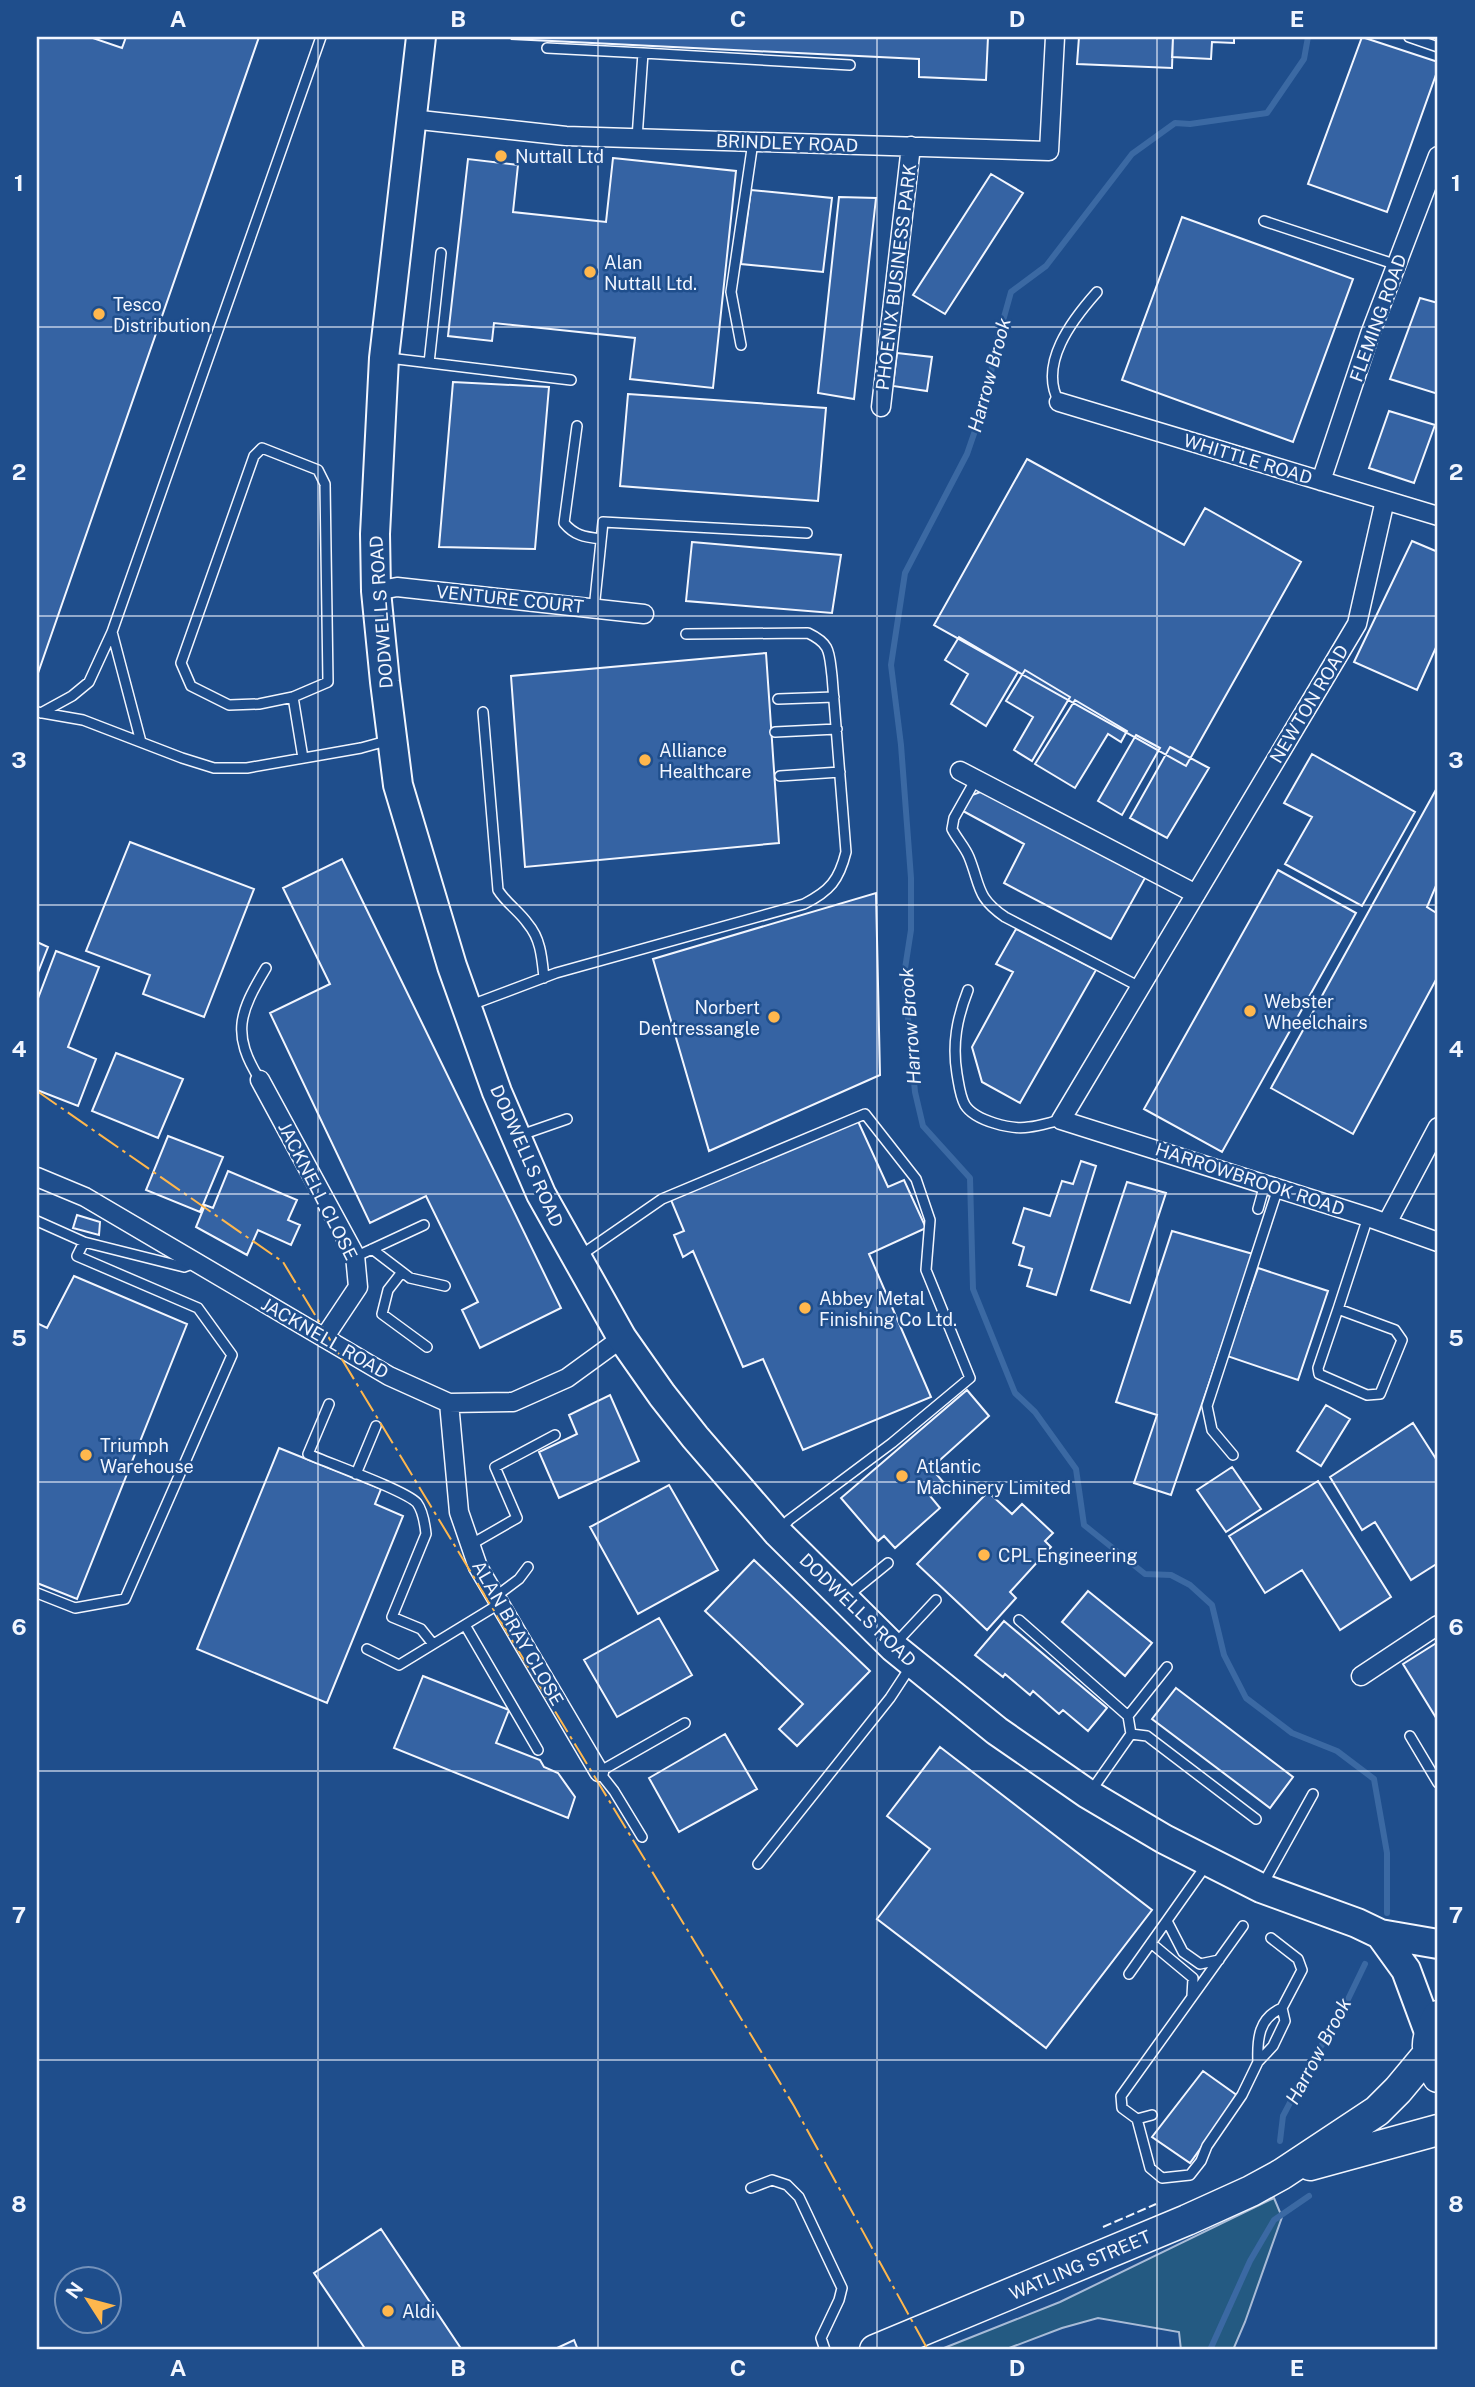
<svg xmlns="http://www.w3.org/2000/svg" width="1475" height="2387" font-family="'Public Sans',sans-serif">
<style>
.green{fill:#245a82;stroke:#a8bbd7;stroke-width:2}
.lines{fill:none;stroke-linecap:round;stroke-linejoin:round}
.stream{stroke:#3b69a3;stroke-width:6}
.building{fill:#3563a3;stroke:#f2f6ff;stroke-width:2}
.service-casing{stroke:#f2f6ff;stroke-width:12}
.minor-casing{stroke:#f2f6ff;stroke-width:21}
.primary-casing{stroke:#f2f6ff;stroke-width:32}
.trunk-casing{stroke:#f2f6ff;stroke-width:33}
.service{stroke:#1f4e8c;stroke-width:9}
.minor{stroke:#1f4e8c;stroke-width:18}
.primary{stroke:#1f4e8c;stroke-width:28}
.trunk{stroke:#1f4e8c;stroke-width:30}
.fence{stroke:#f2f6ff;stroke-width:2;stroke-dasharray:9 3.5;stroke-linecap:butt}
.power{stroke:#ffb74d;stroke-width:2;stroke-dasharray:24 5 3.5 5;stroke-linecap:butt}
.grid{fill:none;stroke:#f2f6ff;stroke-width:2;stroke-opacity:0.55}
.poi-dot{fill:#ffb74d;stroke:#1f4e8c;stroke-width:2.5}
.labels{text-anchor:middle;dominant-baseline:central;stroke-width:5;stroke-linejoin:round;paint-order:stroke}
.street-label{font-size:18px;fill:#f2f6ff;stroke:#1f4e8c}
.poi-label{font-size:18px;fill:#f2f6ff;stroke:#1f4e8c;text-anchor:start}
.water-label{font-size:19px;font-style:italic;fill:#f2f6ff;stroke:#1f4e8c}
.neatline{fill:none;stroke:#f2f6ff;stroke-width:2.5}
.grid-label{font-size:23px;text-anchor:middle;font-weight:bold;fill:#f2f6ff}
</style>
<rect width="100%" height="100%" fill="#1f4e8c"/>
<path class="green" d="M 1274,2198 L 1282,2217 L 1245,2322 L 1233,2350 L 1181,2350 L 1179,2332 L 1098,2318 L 1062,2328 L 1004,2350 L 939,2350 L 1060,2302 Z"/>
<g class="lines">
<path class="stream" d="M 1308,37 L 1304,59 L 1267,113 L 1190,124 L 1175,123 L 1132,154 L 1046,266 L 1011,292 L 994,353 L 988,393 L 967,454 L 905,573 L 891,665 L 901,745 L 911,878 L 911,930 L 904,975 L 915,1092 L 923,1126 L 970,1178 L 973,1289 L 1015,1393 L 1035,1412 L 1076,1469 L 1084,1525 L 1145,1574 L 1171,1575 L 1190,1585 L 1212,1605 L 1224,1655 L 1246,1698 L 1292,1733 L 1337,1751 L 1374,1779 L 1387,1853 L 1387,1913
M 1280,2141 L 1283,2116 L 1314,2057 L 1338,2020 L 1365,1964
M 1210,2350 L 1250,2261 L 1274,2220 L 1309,2196"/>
</g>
<path class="building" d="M 37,37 L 90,37 L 122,48 L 126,37 L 259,37 L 37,676 Z
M 513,37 L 988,37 L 986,80 L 919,77 L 919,59 L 512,39 Z
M 1079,37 L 1173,37 L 1172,68 L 1077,64 Z
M 1173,37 L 1234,37 L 1234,43 L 1212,42 L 1211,59 L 1172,57 Z
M 1362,37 L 1438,62 L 1438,69 L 1387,212 L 1308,184 Z
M 613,158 L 736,171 L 713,388 L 630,379 L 635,338 L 494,323 L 492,341 L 448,336 L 468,159 L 518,165 L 513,212 L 606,222 Z
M 991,174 L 1023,193 L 945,314 L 913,295 Z
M 751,190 L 832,198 L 823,272 L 741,264 Z
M 839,197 L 876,198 L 854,399 L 818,393 Z
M 1182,217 L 1353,279 L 1293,442 L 1122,380 Z
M 1420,298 L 1438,303 L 1438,394 L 1390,379 Z
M 897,353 L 932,357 L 927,391 L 893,386 Z
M 453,382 L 549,387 L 535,549 L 439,547 Z
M 628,394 L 826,408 L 818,501 L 620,486 Z
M 1389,411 L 1435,425 L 1414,483 L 1369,468 Z
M 1027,459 L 1184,545 L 1205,508 L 1301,562 L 1186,766 L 934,625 Z
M 1412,541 L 1438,552 L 1438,643 L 1417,690 L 1354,662 Z
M 692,542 L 841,555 L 832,613 L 686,601 Z
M 959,637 L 1018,672 L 986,726 L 951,704 L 968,674 L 945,660 Z
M 766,653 L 779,843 L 525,867 L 511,676 Z
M 1025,670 L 1070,697 L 1032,761 L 1014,750 L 1033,717 L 1006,701 Z
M 1075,700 L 1127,731 L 1121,742 L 1108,734 L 1075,788 L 1035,764 Z
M 1136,735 L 1160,748 L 1122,815 L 1098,801 Z
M 1170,747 L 1209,768 L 1167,838 L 1130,818 Z
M 1312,754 L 1415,812 L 1362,906 L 1285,864 L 1312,817 L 1284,803 Z
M 1438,786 L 1438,881 L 1427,907 L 1438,914 L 1438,976 L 1353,1134 L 1271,1088 Z
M 986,790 L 1145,878 L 1111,939 L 1004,883 L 1024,844 L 963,811 L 972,795 Z
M 130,842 L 254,889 L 204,1017 L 143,994 L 150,975 L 86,951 Z
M 342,859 L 561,1308 L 480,1348 L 462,1310 L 478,1302 L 426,1196 L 370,1223 L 270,1013 L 330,984 L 283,888 Z
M 1278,870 L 1356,913 L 1222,1152 L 1144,1109 Z
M 876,893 L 880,1075 L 709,1151 L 653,959 Z
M 1016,929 L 1096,970 L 1020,1103 L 982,1082 L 972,1047 L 1013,972 L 996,964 Z
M 37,942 L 48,947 L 37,975 Z
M 56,951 L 99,967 L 68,1047 L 96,1059 L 78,1106 L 37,1090 L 37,1001 Z
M 116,1053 L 183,1079 L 158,1138 L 92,1111 Z
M 857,1119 L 888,1187 L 904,1180 L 926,1228 L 869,1254 L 931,1397 L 803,1450 L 763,1359 L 743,1367 L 693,1251 L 683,1257 L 674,1235 L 684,1231 L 671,1200 Z
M 168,1136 L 223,1157 L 200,1212 L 146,1190 Z
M 1081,1161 L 1096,1166 L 1056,1295 L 1027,1286 L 1032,1269 L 1019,1265 L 1024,1247 L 1013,1243 L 1024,1208 L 1050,1216 L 1062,1181 L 1073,1184 Z
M 228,1171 L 297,1200 L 288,1220 L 300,1225 L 291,1245 L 258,1230 L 247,1255 L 196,1227 L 205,1205 L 213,1208 Z
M 1127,1182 L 1166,1193 L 1130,1303 L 1091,1290 Z
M 77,1215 L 100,1222 L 99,1235 L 73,1228 Z
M 1172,1231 L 1253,1254 L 1171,1495 L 1134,1483 L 1157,1415 L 1116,1402 Z
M 1258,1268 L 1328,1291 L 1298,1380 L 1227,1356 Z
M 74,1276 L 187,1324 L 77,1599 L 37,1583 L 37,1323 L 47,1328 Z
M 967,1390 L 989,1416 L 931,1468 L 945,1484 L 930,1496 L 940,1508 L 895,1548 L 884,1536 L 878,1541 L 841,1498 Z
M 610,1395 L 639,1461 L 559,1498 L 539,1452 L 577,1434 L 569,1415 Z
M 1326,1405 L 1350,1419 L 1321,1466 L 1297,1451 Z
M 1413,1423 L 1438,1462 L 1438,1563 L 1411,1580 L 1375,1522 L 1362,1530 L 1330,1477 Z
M 279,1448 L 381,1489 L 375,1504 L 403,1516 L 327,1703 L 197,1649 Z
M 1232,1467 L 1261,1509 L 1226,1532 L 1197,1490 Z
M 1318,1481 L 1391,1597 L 1340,1630 L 1302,1570 L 1265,1593 L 1229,1536 Z
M 669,1485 L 718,1570 L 638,1614 L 590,1527 Z
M 988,1492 L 1012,1514 L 1022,1504 L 1053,1533 L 1045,1541 L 1051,1547 L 1010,1592 L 1016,1598 L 987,1630 L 917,1564 Z
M 754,1560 L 870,1671 L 797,1746 L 779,1729 L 803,1704 L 705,1611 Z
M 1088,1591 L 1152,1643 L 1125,1676 L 1062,1622 Z
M 659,1618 L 692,1675 L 617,1717 L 584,1660 Z
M 1004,1621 L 1107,1708 L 1088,1731 L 1063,1710 L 1059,1714 L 1033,1691 L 1030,1695 L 1005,1674 L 1003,1677 L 975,1655 Z
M 1438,1642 L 1438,1721 L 1403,1664 Z
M 423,1676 L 509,1710 L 496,1743 L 540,1760 L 544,1767 L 558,1773 L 575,1797 L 568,1818 L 394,1748 Z
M 1176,1688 L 1293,1777 L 1270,1808 L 1152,1719 Z
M 725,1734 L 757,1789 L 679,1832 L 649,1778 Z
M 940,1747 L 1152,1910 L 1046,2048 L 877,1919 L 930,1849 L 887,1816 Z
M 1203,2071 L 1238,2096 L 1190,2163 L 1152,2137 Z
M 381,2229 L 462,2350 L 366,2350 L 314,2273 Z
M 574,2340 L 578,2350 L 555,2350 L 555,2349 Z"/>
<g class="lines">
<g class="service-casing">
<path id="service" d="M 1409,37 L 1438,47
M 547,48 L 643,53
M 637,138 L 643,53 L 850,65
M 1264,221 L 1397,265
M 741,345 L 731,292 L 753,142
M 389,358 L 571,380
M 429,363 L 441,253
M 1059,402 C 1038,364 1072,320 1097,292
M 577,426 L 564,523 C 575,536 585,537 601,539
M 262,448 L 318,470 L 325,484 L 328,682 L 293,697 L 259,704 L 229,705 L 191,686 L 181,663 L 254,456 Z
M 594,609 L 603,522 L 807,533
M 293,697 L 303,758
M 778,699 L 834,697
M 37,712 L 83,720 L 182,758 L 214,768 L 247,768 L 361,748 L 390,740
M 483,712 L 498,890 C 506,903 519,911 528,924 C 541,939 542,959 544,978
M 41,713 L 72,696 L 89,682 L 112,632
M 775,732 L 837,729
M 141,742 L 112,632 L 321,37
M 780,776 L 840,772
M 976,779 L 954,818 L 952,829 C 957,839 965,847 969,857 C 981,887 976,897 1005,917 L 1140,987
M 968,990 C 957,1018 952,1044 957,1074 C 959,1085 960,1096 965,1105 C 975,1121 1012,1130 1029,1127 C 1040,1126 1051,1122 1061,1120
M 471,1005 L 556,973 L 804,904 C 830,891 839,880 846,852 L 832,676 C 829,652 831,644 808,633 L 686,634
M 260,1080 C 231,1034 239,1013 266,968
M 521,1135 L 567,1119
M 1258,1209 L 1265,1184
M 37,1221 L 84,1242 L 184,1267 L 195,1263
M 372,1249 L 410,1278 L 445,1286
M 581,1255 L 662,1199 L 865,1114 L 916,1179 L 930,1220 L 926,1270 L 970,1378 L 892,1443 L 789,1520 L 781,1529
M 355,1257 L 424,1225
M 402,1272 L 388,1290 L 382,1314 L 427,1347
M 1338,1309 L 1318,1368 L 1319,1374 L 1367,1395 L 1380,1394 L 1402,1340 L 1395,1330 L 1338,1309 L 1368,1217
M 329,1404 L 308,1454 C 328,1463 405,1490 417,1503 C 423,1511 425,1525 426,1534 L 392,1617 L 421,1629 L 433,1644
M 1233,1455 L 1212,1430 L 1207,1406 L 1278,1188
M 356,1474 L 376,1426
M 470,1545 L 517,1518 L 495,1467 L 555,1435
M 37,1593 L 75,1608 L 125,1599 L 232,1355 L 198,1308 L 77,1256 L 84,1242
M 495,1597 L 519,1579 L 528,1567
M 848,1599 L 856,1589 L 888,1563
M 1019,1620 L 1128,1716
M 465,1625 L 538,1750
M 894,1645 L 936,1600
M 367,1649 L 399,1665 L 499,1604
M 1131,1734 L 1128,1716 L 1167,1667
M 1410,1736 L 1438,1783
M 1091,1791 L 1131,1734 L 1147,1736 L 1256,1819
M 642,1837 L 614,1791 L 599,1772 L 685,1723
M 758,1864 L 890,1698 L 911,1666
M 1263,1884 L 1313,1794
M 1167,1921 L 1183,1952 L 1200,1964 L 1219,1960
M 1151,1943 L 1193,1978 L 1192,1996
M 1129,1974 L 1207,1864
M 1258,2062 C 1257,2038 1259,2018 1282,2008
M 1152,2115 L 1137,2119 L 1122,2108 L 1121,2096 L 1243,1926
M 1137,2119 L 1150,2168 L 1162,2178 L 1190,2175 L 1201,2161 L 1207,2146 L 1242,2095 L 1258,2062 L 1273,2046 L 1285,2021 L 1282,2008 L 1302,1970 L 1298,1959 L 1271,1938
M 751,2188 L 772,2180 L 787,2185 L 799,2197 L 842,2288 L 839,2300 L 821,2338 L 825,2350"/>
</g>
<g class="minor-casing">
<path id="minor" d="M 411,119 L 566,136 L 1049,151 L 1055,37
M 1059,402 L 1438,516
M 881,407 L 911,146
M 1321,481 L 1370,334 L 1438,156
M 1385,500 L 1357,624 L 1061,1120 L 1368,1217 L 1438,1242
M 376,591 L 397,587 L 644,614
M 960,771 L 1196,894
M 260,1080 L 355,1255 L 358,1287 L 324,1338
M 37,1177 L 85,1197 L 389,1376 L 449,1403 L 513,1402 L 567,1378 L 622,1338
M 1387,1223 L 1438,1127
M 449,1403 L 459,1512 L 478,1567 L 599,1772
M 1361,1676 L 1438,1625"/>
</g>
<g class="primary-casing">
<path id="primary" d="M 421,37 L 384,358 L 375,534 L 376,591 L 385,682 L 398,785 L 452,966 L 497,1092 L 541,1194 L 622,1338 L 662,1395 L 695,1437 L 778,1533 L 893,1647 L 997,1731 L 1088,1794 L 1164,1839 L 1261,1888 L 1357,1923 L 1380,1934 L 1438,1944
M 1380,1934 L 1406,1970 L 1429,2032"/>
</g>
<g class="trunk-casing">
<path id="trunk" d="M 1438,2016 C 1424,2040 1425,2052 1438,2077
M 1310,2165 L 1438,2130
M 875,2350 L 1187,2220 L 1251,2191 L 1282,2174 L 1377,2111 L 1398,2090 L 1428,2054"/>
</g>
<use href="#service" class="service"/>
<use href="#minor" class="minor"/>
<use href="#primary" class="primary"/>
<use href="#trunk" class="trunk"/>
<path class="fence" d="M 1103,2227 L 1156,2204"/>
<path class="power" d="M 37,1091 L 283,1262 L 794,2106 L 928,2350"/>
</g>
<path class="grid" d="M 318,37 L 318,2350M 598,37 L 598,2350M 877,37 L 877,2350M 1157,37 L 1157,2350M 37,327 L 1438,327M 37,616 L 1438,616M 37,905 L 1438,905M 37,1194 L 1438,1194M 37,1482 L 1438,1482M 37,1771 L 1438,1771M 37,2060 L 1438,2060"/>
<g class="poi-dot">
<circle cx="501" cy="156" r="7"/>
<circle cx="590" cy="272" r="7"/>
<circle cx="99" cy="314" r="7"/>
<circle cx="645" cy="760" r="7"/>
<circle cx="1250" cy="1011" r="7"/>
<circle cx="774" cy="1017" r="7"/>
<circle cx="805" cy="1308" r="7"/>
<circle cx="86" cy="1455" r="7"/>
<circle cx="902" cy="1476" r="7"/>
<circle cx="984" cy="1555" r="7"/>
<circle cx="388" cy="2311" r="7"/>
</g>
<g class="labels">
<g class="street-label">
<text transform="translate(787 143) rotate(2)">BRINDLEY ROAD</text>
<text transform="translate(896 277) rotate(-83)">PHOENIX BUSINESS PARK</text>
<text transform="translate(1378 318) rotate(-70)">FLEMING ROAD</text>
<text transform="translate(1248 459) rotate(17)">WHITTLE ROAD</text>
<text transform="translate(510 599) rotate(6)">VENTURE COURT</text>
<text transform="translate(381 612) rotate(-94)">DODWELLS ROAD</text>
<text transform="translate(1309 704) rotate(-59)">NEWTON ROAD</text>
<text transform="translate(527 1156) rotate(66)">DODWELLS ROAD</text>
<text transform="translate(1250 1179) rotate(18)">HARROWBROOK ROAD</text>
<text transform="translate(318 1191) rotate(63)">JACKNELL CLOSE</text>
<text transform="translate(325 1338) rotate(30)">JACKNELL ROAD</text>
<text transform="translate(858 1610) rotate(44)">DODWELLS ROAD</text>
<text transform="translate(518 1633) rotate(60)">ALAN BRAY CLOSE</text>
<text transform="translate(1080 2265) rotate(-23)">WATLING STREET</text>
</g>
<g class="poi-label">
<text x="515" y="156">Nuttall Ltd</text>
<text x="604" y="262">Alan<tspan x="604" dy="21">Nuttall Ltd.</tspan></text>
<text x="113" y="304">Tesco<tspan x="113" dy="21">Distribution</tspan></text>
<text x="659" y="750">Alliance<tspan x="659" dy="21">Healthcare</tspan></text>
<text x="1264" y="1001">Webster<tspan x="1264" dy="21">Wheelchairs</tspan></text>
<text x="760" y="1007" text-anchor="end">Norbert<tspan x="760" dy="21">Dentressangle</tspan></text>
<text x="819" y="1298">Abbey Metal<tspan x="819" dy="21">Finishing Co Ltd.</tspan></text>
<text x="100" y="1445">Triumph<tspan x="100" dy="21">Warehouse</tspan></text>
<text x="916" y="1466">Atlantic<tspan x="916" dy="21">Machinery Limited</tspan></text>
<text x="998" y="1555">CPL Engineering</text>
<text x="402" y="2311">Aldi</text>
</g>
<g class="water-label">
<text transform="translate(989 375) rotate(-75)">Harrow Brook</text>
<text transform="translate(910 1026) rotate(-94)">Harrow Brook</text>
<text transform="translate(1318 2051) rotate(-62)">Harrow Brook</text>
</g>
</g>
<rect width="1475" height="2387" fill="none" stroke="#1f4e8c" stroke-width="77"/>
<g transform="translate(88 2300) rotate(306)"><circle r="33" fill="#1f4e8c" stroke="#7391ba" stroke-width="2"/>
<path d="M0-5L12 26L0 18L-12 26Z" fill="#ffb74d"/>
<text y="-10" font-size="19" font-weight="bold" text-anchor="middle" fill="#f2f6ff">N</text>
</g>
<rect x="38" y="38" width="1398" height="2310" class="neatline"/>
<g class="grid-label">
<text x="178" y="27">A</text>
<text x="458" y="27">B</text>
<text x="738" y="27">C</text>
<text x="1017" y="27">D</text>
<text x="1297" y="27">E</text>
<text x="19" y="191">1</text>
<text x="1456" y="191">1</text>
<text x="19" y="480">2</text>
<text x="1456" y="480">2</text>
<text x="19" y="768">3</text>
<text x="1456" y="768">3</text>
<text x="19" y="1057">4</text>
<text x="1456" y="1057">4</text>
<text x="19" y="1346">5</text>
<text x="1456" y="1346">5</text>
<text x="19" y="1635">6</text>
<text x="1456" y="1635">6</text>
<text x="19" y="1923">7</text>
<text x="1456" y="1923">7</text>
<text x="19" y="2212">8</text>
<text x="1456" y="2212">8</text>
<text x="178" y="2376">A</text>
<text x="458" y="2376">B</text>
<text x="738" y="2376">C</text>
<text x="1017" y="2376">D</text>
<text x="1297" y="2376">E</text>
</g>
</svg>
